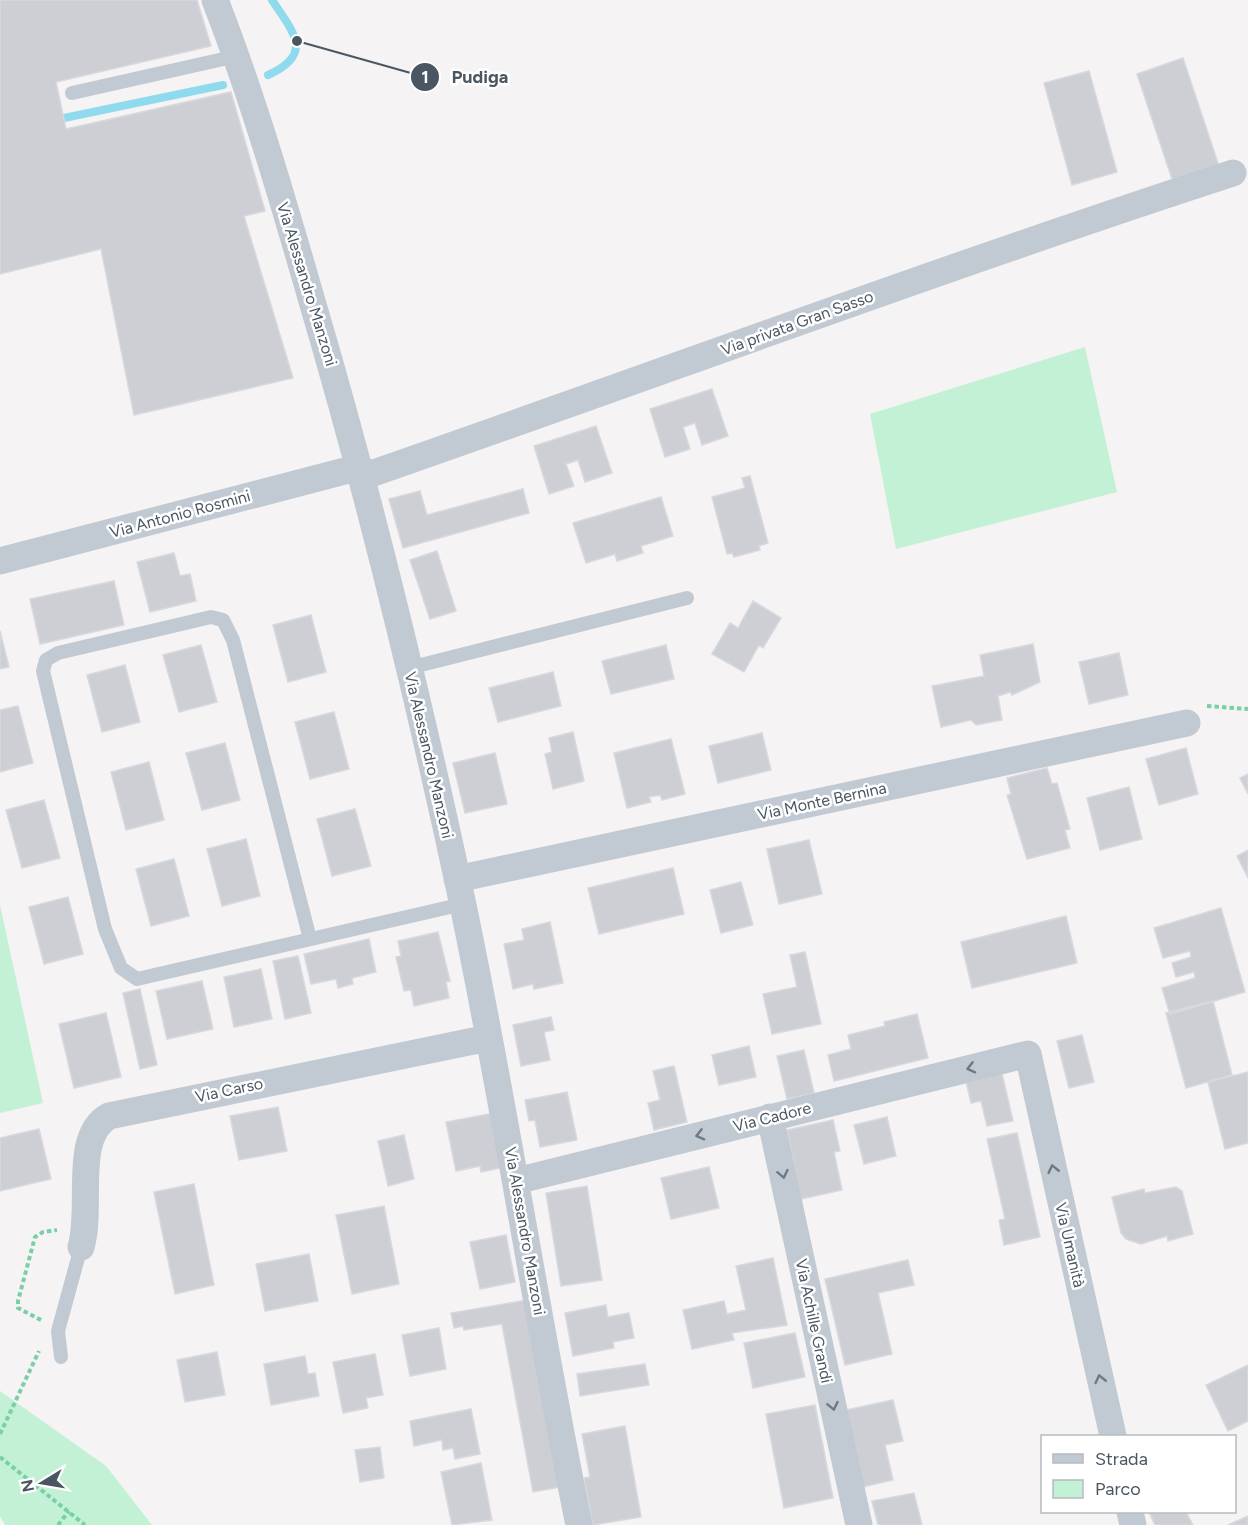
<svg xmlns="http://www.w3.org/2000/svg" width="1248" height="1525" font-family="Figtree,sans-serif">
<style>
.green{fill:#c3f1d5}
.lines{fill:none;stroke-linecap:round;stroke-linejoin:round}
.stream{stroke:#90daee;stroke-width:8}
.building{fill:#cdcfd5;stroke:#d7d9de;stroke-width:1.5}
.path{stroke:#7ad0a6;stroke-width:4;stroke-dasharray:4.5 3;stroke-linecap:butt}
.service{stroke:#c1cad2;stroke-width:14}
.minor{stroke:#c1cad2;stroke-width:27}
.oneway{stroke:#6e7983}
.labels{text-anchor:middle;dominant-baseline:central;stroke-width:5;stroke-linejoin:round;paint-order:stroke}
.street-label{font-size:16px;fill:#4a5661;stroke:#fff}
.leader{fill:none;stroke:#4a5661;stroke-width:2}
.callout-dot{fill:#4a5661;stroke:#fff;stroke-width:2}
.mark-label{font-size:18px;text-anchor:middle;font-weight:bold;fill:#fff}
.callout-label{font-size:18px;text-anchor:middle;font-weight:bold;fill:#4a5661;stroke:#fff;stroke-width:5;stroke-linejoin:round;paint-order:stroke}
</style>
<rect width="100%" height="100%" fill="#f5f3f3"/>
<path class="green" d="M 1085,347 L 1117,492 L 896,549 L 870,414 Z
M 0,905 L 43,1103 L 0,1113 Z
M 0,1391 L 106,1466 L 152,1525 L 5,1525 L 0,1516 Z"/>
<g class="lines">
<path class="stream" d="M 268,75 C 315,54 293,32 272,0
M 64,118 L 223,85"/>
</g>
<path class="building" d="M 0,0 L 197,0 L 211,46 L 56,82 L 66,129 L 231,92 L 265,211 L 244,216 L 293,378 L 134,415 L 101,249 L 0,274 Z
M 1183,58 L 1219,166 L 1173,182 L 1137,74 Z
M 1089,71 L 1117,172 L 1072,185 L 1044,83 Z
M 712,389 L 728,436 L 702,445 L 695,423 L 683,427 L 690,449 L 665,457 L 650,409 Z
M 596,426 L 612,473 L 585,482 L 578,460 L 566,464 L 574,486 L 549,494 L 534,446 Z
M 750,476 L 768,543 L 759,546 L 760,550 L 734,557 L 732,553 L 727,554 L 712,497 L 745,488 L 742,478 Z
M 523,489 L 529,513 L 403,548 L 389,499 L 420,491 L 427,515 Z
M 661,497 L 673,536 L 641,546 L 643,553 L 617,561 L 615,554 L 586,563 L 573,523 Z
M 437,551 L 456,611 L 430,619 L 410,560 Z
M 174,553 L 180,576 L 190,574 L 196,601 L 150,612 L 137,562 Z
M 114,581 L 124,625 L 40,644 L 30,599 Z
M 753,601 L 781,618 L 763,648 L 759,645 L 744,672 L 712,654 L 730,623 L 738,628 Z
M 311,615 L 326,672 L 288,682 L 273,625 Z
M 0,631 L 9,667 L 0,669 Z
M 1033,644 L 1040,682 L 1012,695 L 1010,692 L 998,696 L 1002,720 L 976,725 L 971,720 L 941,727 L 932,686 L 984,676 L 980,655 Z
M 201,645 L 217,702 L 179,712 L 163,655 Z
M 666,645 L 674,679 L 611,694 L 602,661 Z
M 1119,653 L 1128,695 L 1089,704 L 1079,662 Z
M 125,665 L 140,722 L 102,732 L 87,675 Z
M 553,672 L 561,706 L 498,722 L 489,688 Z
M 18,706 L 33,763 L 0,772 L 0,710 Z
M 334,712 L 349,769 L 310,779 L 295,722 Z
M 573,732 L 584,781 L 553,789 L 545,754 L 552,752 L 549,738 Z
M 762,733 L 771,770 L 718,783 L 709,746 Z
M 671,739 L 685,794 L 662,800 L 660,795 L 649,797 L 651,802 L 627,808 L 614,753 Z
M 225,743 L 240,800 L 202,810 L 186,753 Z
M 1186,748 L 1198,794 L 1159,805 L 1146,759 Z
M 495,753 L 507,804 L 465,813 L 453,763 Z
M 149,762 L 164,820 L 126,830 L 111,772 Z
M 1047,768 L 1052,784 L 1057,783 L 1070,829 L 1065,830 L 1070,848 L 1027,859 L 1007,795 L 1011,794 L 1007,778 Z
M 1248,774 L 1248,794 L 1240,778 Z
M 1129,787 L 1142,839 L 1100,850 L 1087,798 Z
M 44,800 L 60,858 L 22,868 L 6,810 Z
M 355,809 L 371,866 L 332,876 L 317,819 Z
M 246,839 L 260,896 L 222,906 L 207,849 Z
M 809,840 L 822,894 L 779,904 L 767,849 Z
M 1248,850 L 1248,878 L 1237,856 Z
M 174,859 L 189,916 L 151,926 L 136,869 Z
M 673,868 L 684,914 L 599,934 L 588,888 Z
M 741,882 L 753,925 L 721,933 L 710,890 Z
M 68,897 L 83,954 L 44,964 L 29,907 Z
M 1221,908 L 1245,992 L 1170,1014 L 1162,988 L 1195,978 L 1194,972 L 1176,977 L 1172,963 L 1191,957 L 1190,951 L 1163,958 L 1154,928 Z
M 1066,916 L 1077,963 L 972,988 L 961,942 Z
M 550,922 L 563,983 L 534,989 L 533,984 L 513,989 L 504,944 L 524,940 L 522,929 Z
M 438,932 L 450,981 L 446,982 L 449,998 L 414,1006 L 411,990 L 404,991 L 396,957 L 401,956 L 398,941 Z
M 369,939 L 376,972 L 352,978 L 353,984 L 338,988 L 336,979 L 311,984 L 304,954 Z
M 805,952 L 821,1024 L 772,1034 L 763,994 L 797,987 L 790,955 Z
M 298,956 L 311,1013 L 285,1019 L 273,961 Z
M 261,969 L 272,1019 L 234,1027 L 224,977 Z
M 202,981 L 213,1029 L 167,1039 L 156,991 Z
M 140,989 L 157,1065 L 140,1069 L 123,993 Z
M 1213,1001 L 1232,1075 L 1186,1088 L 1166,1013 Z
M 106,1013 L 121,1077 L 74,1088 L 59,1024 Z
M 917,1014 L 928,1058 L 834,1081 L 828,1055 L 851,1049 L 848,1035 L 885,1026 L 884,1022 Z
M 551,1017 L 554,1030 L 544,1032 L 550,1060 L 521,1066 L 513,1025 Z
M 1082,1035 L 1094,1082 L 1069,1088 L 1057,1041 Z
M 749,1046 L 756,1077 L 719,1085 L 712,1055 Z
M 804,1050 L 814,1093 L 787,1099 L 777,1056 Z
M 674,1066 L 687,1122 L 654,1130 L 648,1103 L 660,1100 L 653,1071 Z
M 1001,1069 L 1013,1121 L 987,1126 L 981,1101 L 971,1103 L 965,1077 Z
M 1248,1072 L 1248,1143 L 1225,1149 L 1208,1082 Z
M 567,1092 L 577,1140 L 540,1147 L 535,1120 L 529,1121 L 525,1100 Z
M 278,1107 L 287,1151 L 239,1160 L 230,1116 Z
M 494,1113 L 505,1167 L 481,1172 L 480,1166 L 456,1171 L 446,1122 Z
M 887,1117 L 896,1156 L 864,1164 L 854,1125 Z
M 833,1120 L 840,1151 L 834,1152 L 842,1190 L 801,1199 L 787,1130 Z
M 39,1129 L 51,1179 L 0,1191 L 0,1138 Z
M 1017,1133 L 1040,1237 L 1004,1245 L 999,1220 L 1005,1219 L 987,1139 Z
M 404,1135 L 414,1179 L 388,1186 L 378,1141 Z
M 709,1167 L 719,1208 L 671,1219 L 661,1178 Z
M 194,1184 L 214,1285 L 175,1294 L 154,1192 Z
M 587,1186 L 602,1280 L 561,1286 L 546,1193 Z
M 1176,1187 L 1182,1191 L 1193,1234 L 1168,1241 L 1167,1236 L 1141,1244 L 1126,1239 L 1121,1233 L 1112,1197 L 1144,1189 L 1145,1193 Z
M 384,1206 L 399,1284 L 352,1294 L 336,1215 Z
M 506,1235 L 515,1282 L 480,1289 L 470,1242 Z
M 309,1254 L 318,1301 L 265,1311 L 256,1264 Z
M 773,1258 L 787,1325 L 732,1333 L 734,1340 L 692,1349 L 683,1310 L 724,1301 L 727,1314 L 746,1310 L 736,1266 Z
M 908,1260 L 914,1285 L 878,1293 L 892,1354 L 845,1365 L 825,1279 Z
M 527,1300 L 561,1487 L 533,1492 L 502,1324 L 464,1330 L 463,1326 L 454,1328 L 451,1313 Z
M 606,1305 L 608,1317 L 629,1313 L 634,1338 L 613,1342 L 614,1348 L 573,1356 L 565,1313 Z
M 439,1328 L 446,1369 L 410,1376 L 402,1335 Z
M 795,1333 L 805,1377 L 753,1388 L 744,1343 Z
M 217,1352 L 225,1395 L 185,1402 L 177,1360 Z
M 375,1354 L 383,1395 L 366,1398 L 368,1408 L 343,1413 L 333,1362 Z
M 305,1356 L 308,1374 L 315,1373 L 319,1396 L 271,1405 L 264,1364 Z
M 645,1364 L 649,1385 L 580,1396 L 577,1374 Z
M 1248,1365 L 1248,1421 L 1228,1431 L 1206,1385 Z
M 893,1400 L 903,1441 L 885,1445 L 893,1480 L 862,1487 L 846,1410 Z
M 815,1405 L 833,1498 L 784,1508 L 766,1414 Z
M 471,1409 L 480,1454 L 455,1459 L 453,1448 L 443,1450 L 442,1440 L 414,1446 L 410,1421 Z
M 625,1426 L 641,1517 L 593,1525 L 584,1478 L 590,1477 L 582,1434 Z
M 380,1447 L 384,1478 L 360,1482 L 355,1450 Z
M 481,1463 L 492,1520 L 452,1525 L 441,1472 Z
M 914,1493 L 922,1525 L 878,1525 L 872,1501 Z
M 1149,1512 L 1186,1512 L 1193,1525 L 1155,1525 Z
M 1248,1516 L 1248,1525 L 1228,1525 Z"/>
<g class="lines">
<path class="path" d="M 1207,706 L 1248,709
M 41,1320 L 18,1308 L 18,1301 L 35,1237 L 43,1232 L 57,1230
M 0,1434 L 39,1351
M 0,1457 L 85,1525
M 58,1525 L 69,1511"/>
<path class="service" d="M 72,93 L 237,56
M 409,668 L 687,598
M 310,939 L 233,640 L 223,620 L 211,617 L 58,653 L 46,660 L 43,671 L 105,929 L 121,968 L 137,979 L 463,904
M 61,1357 L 58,1331 L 81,1247"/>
<path class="minor" d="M 215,0 C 254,100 284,204 314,308 C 372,505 420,704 463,905 C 506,1111 537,1319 579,1525
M 362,477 C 653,376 941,268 1233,173
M 0,561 L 360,467
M 457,879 L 1187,723
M 770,1117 L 859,1525
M 516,1181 L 1028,1054 L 1113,1436
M 81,1247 C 93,1207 72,1136 109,1116 L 488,1038
M 1130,1512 L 1133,1525"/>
</g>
<defs><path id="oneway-chevron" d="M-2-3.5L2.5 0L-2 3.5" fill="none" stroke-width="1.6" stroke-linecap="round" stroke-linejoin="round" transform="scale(1.5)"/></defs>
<g class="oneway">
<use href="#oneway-chevron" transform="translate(971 1068) rotate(166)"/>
<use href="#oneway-chevron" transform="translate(700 1135) rotate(166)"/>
<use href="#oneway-chevron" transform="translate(1053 1169) rotate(-103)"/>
<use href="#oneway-chevron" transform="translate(783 1174) rotate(78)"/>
<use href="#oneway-chevron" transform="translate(1100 1379) rotate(-103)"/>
<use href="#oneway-chevron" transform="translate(833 1406) rotate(78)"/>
</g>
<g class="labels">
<g class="street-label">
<text transform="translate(307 284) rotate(73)">Via Alessandro Manzoni</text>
<text transform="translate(797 323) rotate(-20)">Via privata Gran Sasso</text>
<text transform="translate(180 514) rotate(-15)">Via Antonio Rosmini</text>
<text transform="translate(429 755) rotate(77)">Via Alessandro Manzoni</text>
<text transform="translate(822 801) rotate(-12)">Via Monte Bernina</text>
<text transform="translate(229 1090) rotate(-12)">Via Carso</text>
<text transform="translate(772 1117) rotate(-14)">Via Cadore</text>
<text transform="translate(525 1231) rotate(80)">Via Alessandro Manzoni</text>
<text transform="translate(1070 1245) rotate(77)">Via Umanità</text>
<text transform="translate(814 1321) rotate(78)">Via Achille Grandi</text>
</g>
</g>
<path class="leader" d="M297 41L425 77"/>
<g class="callout-dot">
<circle cx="297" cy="41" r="6"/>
<circle cx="425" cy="77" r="15"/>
</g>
<g class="mark-label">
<text x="425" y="83">1</text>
</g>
<g class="callout-label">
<text x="480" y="83">Pudiga</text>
</g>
<rect x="1041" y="1435" width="195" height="78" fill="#ffffff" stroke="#b7bbc0" stroke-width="1.5"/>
<rect x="1053" y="1454" width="30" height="9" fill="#c1cad2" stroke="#b7bbc0" stroke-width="1.5"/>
<text x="1095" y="1465" font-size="18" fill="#4a5661">Strada</text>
<rect x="1053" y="1480" width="30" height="18" fill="#c3f1d5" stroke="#b7bbc0" stroke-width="1.5"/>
<text x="1095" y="1495" font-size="18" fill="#4a5661">Parco</text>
<g transform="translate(42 1483) rotate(259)" stroke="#ffffff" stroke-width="4.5" paint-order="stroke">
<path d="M0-4.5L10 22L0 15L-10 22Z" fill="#4a5661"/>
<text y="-9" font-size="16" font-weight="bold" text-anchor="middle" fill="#4a5661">N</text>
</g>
</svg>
